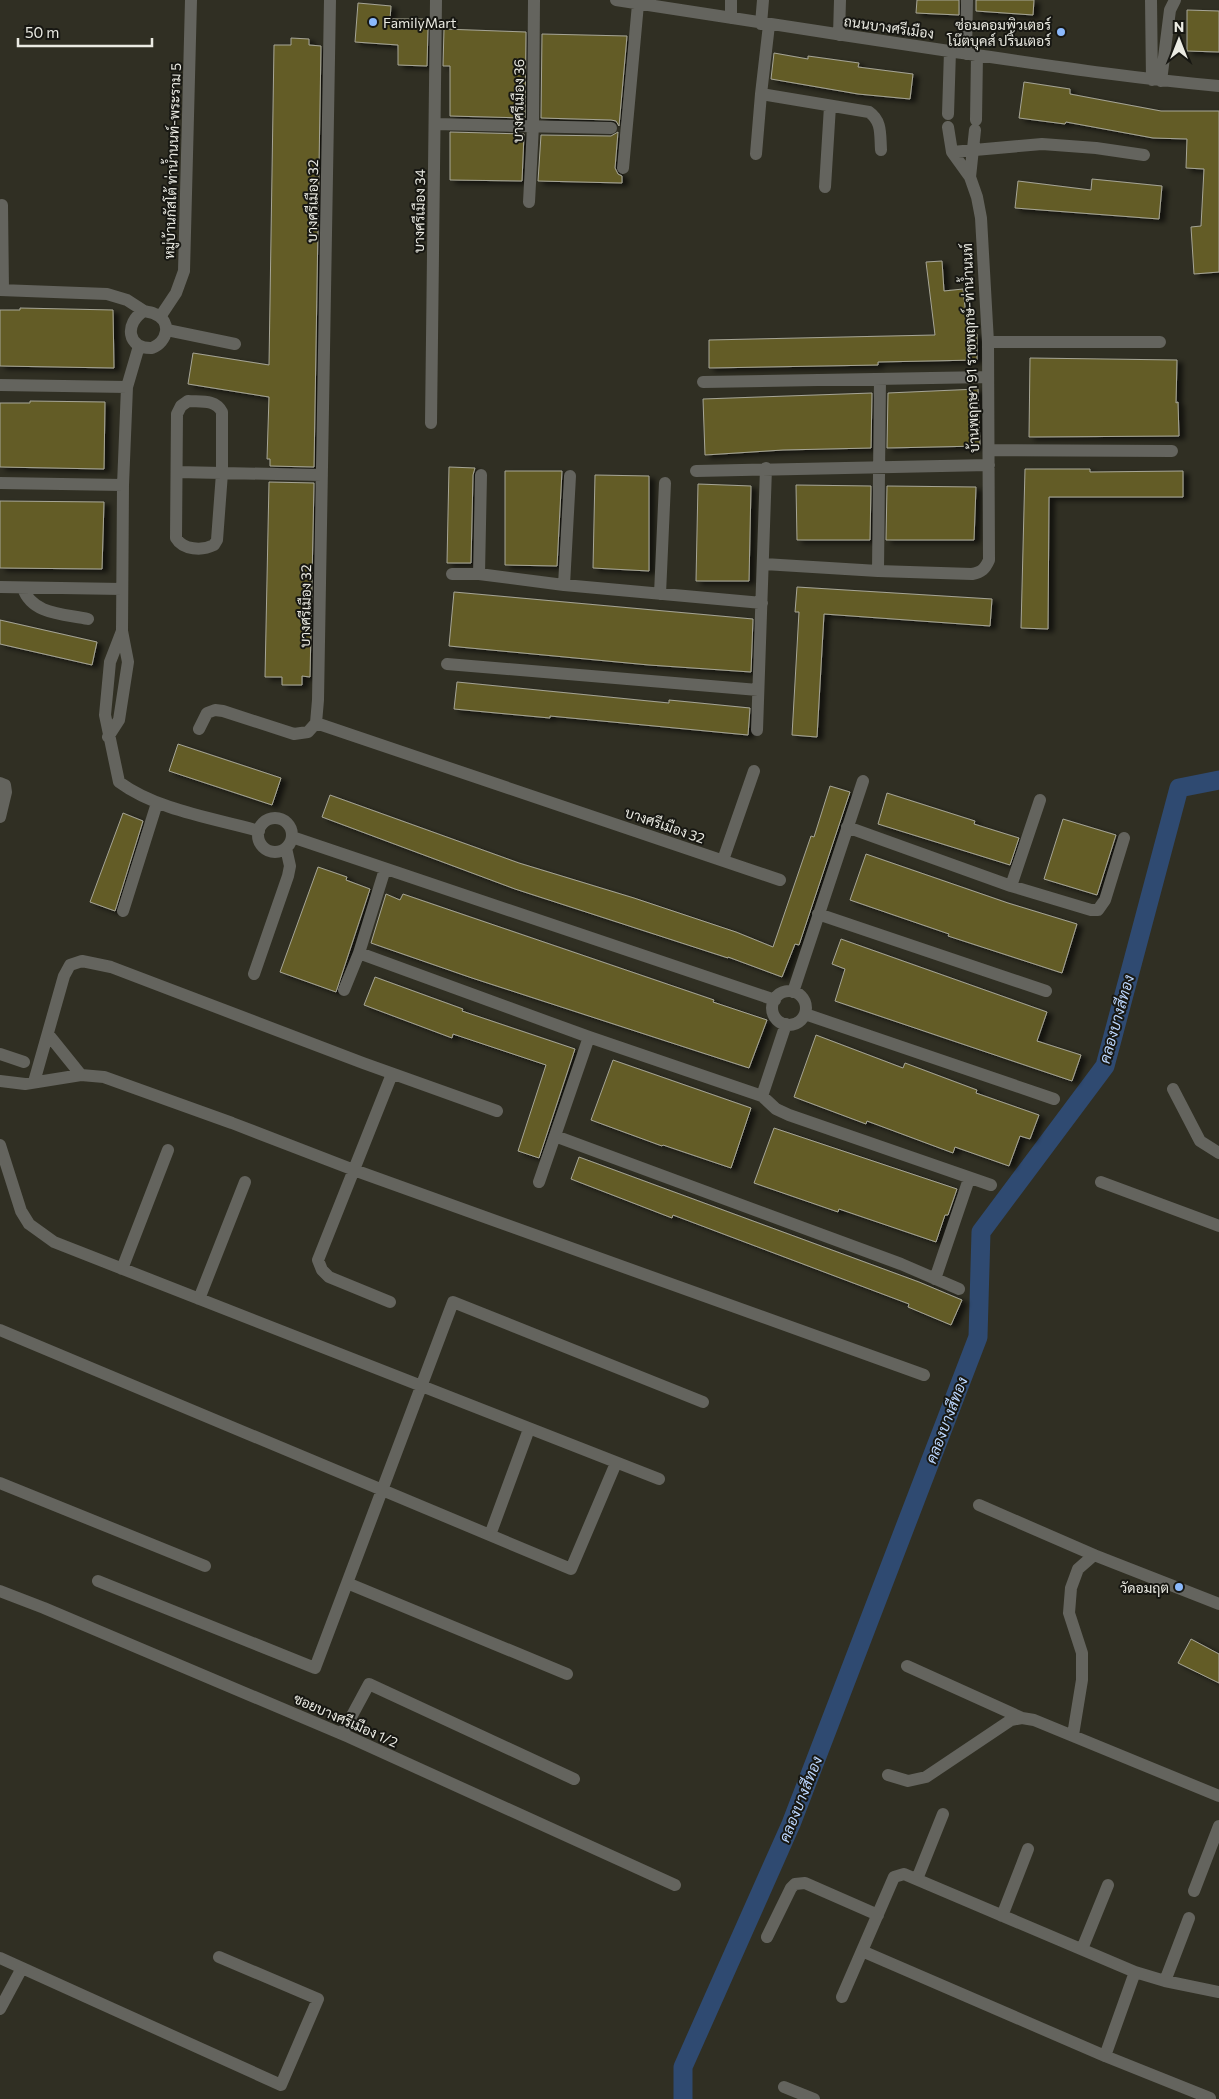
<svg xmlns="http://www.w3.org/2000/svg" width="1219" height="2099" font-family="Commissioner,Sarabun,sans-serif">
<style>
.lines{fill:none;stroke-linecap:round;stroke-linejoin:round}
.canal{stroke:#2f4a71;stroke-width:19}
.building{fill:#635c27;stroke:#a6a596;filter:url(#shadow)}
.minor{stroke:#64645e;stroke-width:12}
.poi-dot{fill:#8bb9fc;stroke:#171712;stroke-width:2}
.labels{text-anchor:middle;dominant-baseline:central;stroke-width:4;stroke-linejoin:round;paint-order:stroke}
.poi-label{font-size:14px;fill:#ebebe3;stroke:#171712;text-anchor:end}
.street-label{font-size:14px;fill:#ebebe3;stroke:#171712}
.water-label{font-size:15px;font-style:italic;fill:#bcd7ff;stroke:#171712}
</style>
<defs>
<filter id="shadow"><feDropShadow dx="5.5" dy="3" stdDeviation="2.5" flood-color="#0009"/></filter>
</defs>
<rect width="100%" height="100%" fill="#302f23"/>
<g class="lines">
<path class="canal" d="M 683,2099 L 683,2067 L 791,1824 L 978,1337 L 981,1232 L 1105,1066 L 1179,788 L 1219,780"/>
</g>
<path class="building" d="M 917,0 L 959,0 L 959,15 L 916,13 Z
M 976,0 L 1034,0 L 1033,15 L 976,11 Z
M 358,3 L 391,6 L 390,19 L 423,19 L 423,27 L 428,28 L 427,66 L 398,65 L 398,45 L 355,42 Z
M 1187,10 L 1219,11 L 1219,52 L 1187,51 Z
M 444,29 L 526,32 L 525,118 L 450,116 L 450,66 L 443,66 Z
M 542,34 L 627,36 L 619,126 L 616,121 L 611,120 L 541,118 Z
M 291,38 L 309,39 L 309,45 L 321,46 L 314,467 L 270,466 L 270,459 L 267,459 L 269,397 L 188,384 L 193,353 L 269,365 L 274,45 L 291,45 Z
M 774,53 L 808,59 L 808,56 L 859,63 L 858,67 L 913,74 L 910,99 L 858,94 L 771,79 Z
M 1024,82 L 1070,89 L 1070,94 L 1161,111 L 1219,111 L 1219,272 L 1194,274 L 1191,227 L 1201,226 L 1204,169 L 1186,168 L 1187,139 L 1153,138 L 1066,122 L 1065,124 L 1019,118 Z
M 450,132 L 524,134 L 522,181 L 450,180 Z
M 618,132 L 615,168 L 618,174 L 622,176 L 622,183 L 538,181 L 541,135 L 611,136 Z
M 1092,179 L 1162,186 L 1159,219 L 1015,208 L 1018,181 L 1091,190 Z
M 942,261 L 944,291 L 963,289 L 968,334 L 977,334 L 977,360 L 878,362 L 878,365 L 709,368 L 709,340 L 935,335 L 926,262 Z
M 20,308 L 113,310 L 114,368 L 0,366 L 0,310 L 20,310 Z
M 1030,358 L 1177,360 L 1176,403 L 1178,402 L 1179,436 L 1029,437 Z
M 978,389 L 980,446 L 887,448 L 888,393 Z
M 872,393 L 871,448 L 783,450 L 705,455 L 703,399 Z
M 30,401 L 105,402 L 104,469 L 0,467 L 0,403 L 30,403 Z
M 449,467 L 475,468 L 473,475 L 471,563 L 447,563 Z
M 1025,469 L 1090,469 L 1090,472 L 1183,471 L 1183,497 L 1049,497 L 1048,629 L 1021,628 Z
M 505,471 L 562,471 L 557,566 L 505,565 Z
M 595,475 L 649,476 L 649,571 L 593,568 Z
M 269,482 L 314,483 L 310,677 L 302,676 L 302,685 L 282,685 L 282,677 L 265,677 Z
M 698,484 L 751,486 L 749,581 L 696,581 Z
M 796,485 L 871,486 L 870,540 L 797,540 Z
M 887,486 L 976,487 L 974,540 L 886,540 Z
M 0,501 L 104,502 L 102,569 L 0,568 Z
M 797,587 L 992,599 L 990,626 L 824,614 L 817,737 L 792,735 L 799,612 L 795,612 Z
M 454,592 L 753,619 L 751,672 L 649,665 L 449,646 Z
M 0,620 L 97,642 L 92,665 L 0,644 Z
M 457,682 L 669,703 L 669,700 L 750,708 L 748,735 L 550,716 L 550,718 L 454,709 Z
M 178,744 L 281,778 L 272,805 L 169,771 Z
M 830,786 L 850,792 L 799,945 L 795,944 L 782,977 L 728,957 L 728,958 L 515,889 L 322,817 L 330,795 L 519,863 L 634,898 L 736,932 L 773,947 L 811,836 L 814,837 Z
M 887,793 L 975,821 L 974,824 L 1019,838 L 1010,865 L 878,824 Z
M 123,813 L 143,821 L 115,911 L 90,902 Z
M 1063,819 L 1116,835 L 1097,895 L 1044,879 Z
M 866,854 L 1008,903 L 1077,924 L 1062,973 L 948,936 L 949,934 L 850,900 Z
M 318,867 L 347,877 L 346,880 L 370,889 L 336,992 L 280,972 Z
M 386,894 L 400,900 L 403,894 L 714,1000 L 713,1002 L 767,1020 L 749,1068 L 472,978 L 371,943 Z
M 841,939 L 1047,1012 L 1037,1041 L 1081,1055 L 1072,1081 L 835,1001 L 845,969 L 832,964 Z
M 375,977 L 463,1009 L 462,1011 L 575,1049 L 539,1158 L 518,1151 L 546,1065 L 453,1034 L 452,1038 L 364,1005 Z
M 816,1035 L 903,1068 L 905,1063 L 977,1090 L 976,1093 L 1039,1115 L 1030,1139 L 1020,1136 L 1009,1166 L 955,1147 L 953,1153 L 867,1121 L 866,1124 L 794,1097 Z
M 613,1060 L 751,1108 L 731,1168 L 663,1145 L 662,1146 L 591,1120 Z
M 774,1128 L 957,1189 L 948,1215 L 945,1215 L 936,1242 L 839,1209 L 838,1212 L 754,1183 Z
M 579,1157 L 919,1282 L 962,1300 L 951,1325 L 908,1307 L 909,1304 L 673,1215 L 672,1218 L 571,1179 Z
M 1191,1639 L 1219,1654 L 1219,1683 L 1178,1663 Z"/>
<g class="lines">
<path class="minor" d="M 330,0 L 318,700 L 316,723 L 780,880
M 616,0 C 727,18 838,34 949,51 C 1039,64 1128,78 1219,86
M 1151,0 L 1152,80
M 731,18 L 731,0
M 761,24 L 763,0
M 769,25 L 761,94 L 869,112 C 882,121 880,134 881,150
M 839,35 L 840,0
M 966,54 L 967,0
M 1161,81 L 1170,10 L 1175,0
M 948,114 L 950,51
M 976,120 L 977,55
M 435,124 L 611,128
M 952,152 L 1042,144 L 1096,148 L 1144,155
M 756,154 L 761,94
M 623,168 L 638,4
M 970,177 L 975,130
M 825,187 L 830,106
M 529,202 L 533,126 L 534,0
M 2,205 L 3,290
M 0,290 L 107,294 L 127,300 L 144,311
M 144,311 C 147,312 152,312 155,314 C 173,322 167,342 152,348 C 127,349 124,323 144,311 Z
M 160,317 L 176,293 L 184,271 L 191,0
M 167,330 L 235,344
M 988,342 L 1160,342
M 703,382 L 988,377
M 0,385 L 127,387
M 188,401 C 201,402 215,399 222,412 L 222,473 L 217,540 L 214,545 C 202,551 183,550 176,538 L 177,414 L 181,406 Z
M 431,423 L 436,0
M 989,450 L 1172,451
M 696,471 L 989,465
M 177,472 L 322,475
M 0,483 L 123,485
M 764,564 L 878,571 L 972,574 C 982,572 985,569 989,560 L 988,342 L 981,218 L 977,197 L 970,177 L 952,152 L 948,127
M 878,571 L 880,379
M 452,574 L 479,574 L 564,585 L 762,603
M 479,574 L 481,475
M 564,585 L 570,476
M 0,587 L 122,589
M 23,588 C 32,615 65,614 88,619
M 660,594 L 665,483
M 122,631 L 110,662 L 105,715 L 119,782 C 157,810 213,818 259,831
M 447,664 L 758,690
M 199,729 L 207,713 L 215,710 L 223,711 L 294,734 L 308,732 L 316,723
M 757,730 L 766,468
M 108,737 L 119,720 L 128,662 L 122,631 L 123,485 L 127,387 L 139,346
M 0,783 L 5,785 L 6,792 L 0,817
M258 835a17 17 0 1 1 34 0a17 17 0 1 1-34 0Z
M 847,827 L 1011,886 L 1091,910 L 1098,910 L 1105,900 L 1124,838
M 292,837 L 775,1000
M 723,860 L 754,771
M 1011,886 L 1040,800
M 123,911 L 157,803
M 818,914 L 1046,991
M 359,953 L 589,1037 L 762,1096 L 776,1109 L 789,1115 L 991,1185
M 254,974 L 288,876 L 290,866 L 286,848
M 344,990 L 359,953 L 385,869
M772 1008a17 17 0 1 1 34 0a17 17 0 1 1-34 0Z
M 793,992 L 863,781
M 805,1014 L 1054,1099
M 48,1034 L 81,1075
M 0,1054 L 24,1062
M 0,1081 L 25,1084 L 81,1075 L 104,1077 L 232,1123 L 354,1170 L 924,1375
M 34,1082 L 64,976 L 70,965 L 82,961 L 111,967 L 363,1063 L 497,1111
M 1173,1089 L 1200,1141 L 1219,1153
M 762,1096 L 786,1024
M 555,1136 L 901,1264 L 959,1289
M 0,1145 L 21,1211 L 29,1224 L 54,1242 L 659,1479
M 539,1182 L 589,1037
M 1101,1182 L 1219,1226
M 122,1269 L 168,1150
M 935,1279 L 969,1179
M 199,1299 L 245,1182
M 390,1302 L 329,1277 L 322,1270 L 318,1260 L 392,1074
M 0,1330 L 571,1569 L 616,1463
M 0,1483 L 205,1566
M 979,1505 L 1094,1555 L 1219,1604
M 490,1535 L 529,1429
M 98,1581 L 315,1668 L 453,1302 L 703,1402
M 347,1583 L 567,1674
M 0,1591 L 44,1608 L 349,1737 L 675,1885
M 907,1666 L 1022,1718
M 342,1734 L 369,1684 L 574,1779
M 1073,1735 L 1082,1680 L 1082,1653 L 1069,1613 L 1071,1588 L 1078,1569 L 1094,1555
M 888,1775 L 908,1781 L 926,1777 L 1011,1720 L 1022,1718 L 1034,1720 L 1219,1796
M 917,1879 L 943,1814
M 1194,1891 L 1219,1826
M 1002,1916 L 1028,1849
M 767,1937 L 791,1888 L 795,1884 L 805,1883 L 878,1915
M 1082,1949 L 1108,1885
M 862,1951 L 1105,2056 L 1210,2098
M 0,1958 L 281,2085 L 318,1999 L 219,1957
M 1165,1981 L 1189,1918
M 842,1997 L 894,1877 L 904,1874 L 1135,1972 L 1165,1981 L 1219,1992
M 0,2009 L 22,1968
M 1105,2056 L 1135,1972
M 784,2087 L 814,2099"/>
</g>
<g class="poi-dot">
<circle cx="373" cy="22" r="5"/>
<circle cx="1061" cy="32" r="5"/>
<circle cx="1179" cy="1587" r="5"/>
</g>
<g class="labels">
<g class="poi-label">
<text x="383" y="22" text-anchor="start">FamilyMart</text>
<text x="1051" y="24">ซ่อมคอมพิวเตอร์<tspan x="1051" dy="16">โน๊ตบุคส์ ปริ้นเตอร์</tspan></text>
<text x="1169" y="1587">วัดอมฤต</text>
</g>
<g class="street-label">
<text transform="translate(889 27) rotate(8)">ถนนบางศรีเมือง</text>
<text transform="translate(518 101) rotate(-89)">บางศรีเมือง 36</text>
<text transform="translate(172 161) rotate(-88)">หมู่บ้านกัสโต้ ท่าน้ำนนท์-พระราม 5</text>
<text transform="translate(312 201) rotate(-89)">บางศรีเมือง 32</text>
<text transform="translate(419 211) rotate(-89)">บางศรีเมือง 34</text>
<text transform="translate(970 348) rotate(-92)">บ้านพฤกษา 91 ราชพฤกษ์-ท่าน้ำนนท์</text>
<text transform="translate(305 606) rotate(-89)">บางศรีเมือง 32</text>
<text transform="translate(665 825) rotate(19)">บางศรีเมือง 32</text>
<text transform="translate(346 1720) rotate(24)">ซอยบางศรีเมือง 1/2</text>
</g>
<g class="water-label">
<text transform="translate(1116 1019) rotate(-74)">คลองบางสีทอง</text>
<text transform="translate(946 1420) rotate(-69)">คลองบางสีทอง</text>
<text transform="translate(800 1799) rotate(-68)">คลองบางสีทอง</text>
</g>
</g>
<g transform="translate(1179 40)" stroke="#171712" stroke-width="4" paint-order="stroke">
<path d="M0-4L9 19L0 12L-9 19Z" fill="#ebebe3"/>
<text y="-8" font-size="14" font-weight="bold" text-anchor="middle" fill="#ebebe3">N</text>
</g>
<path d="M18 38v8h134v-8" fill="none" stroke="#ebebe3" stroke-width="2.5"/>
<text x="25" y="38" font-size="15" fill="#ebebe3" stroke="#171712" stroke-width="4" paint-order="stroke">50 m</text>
</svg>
